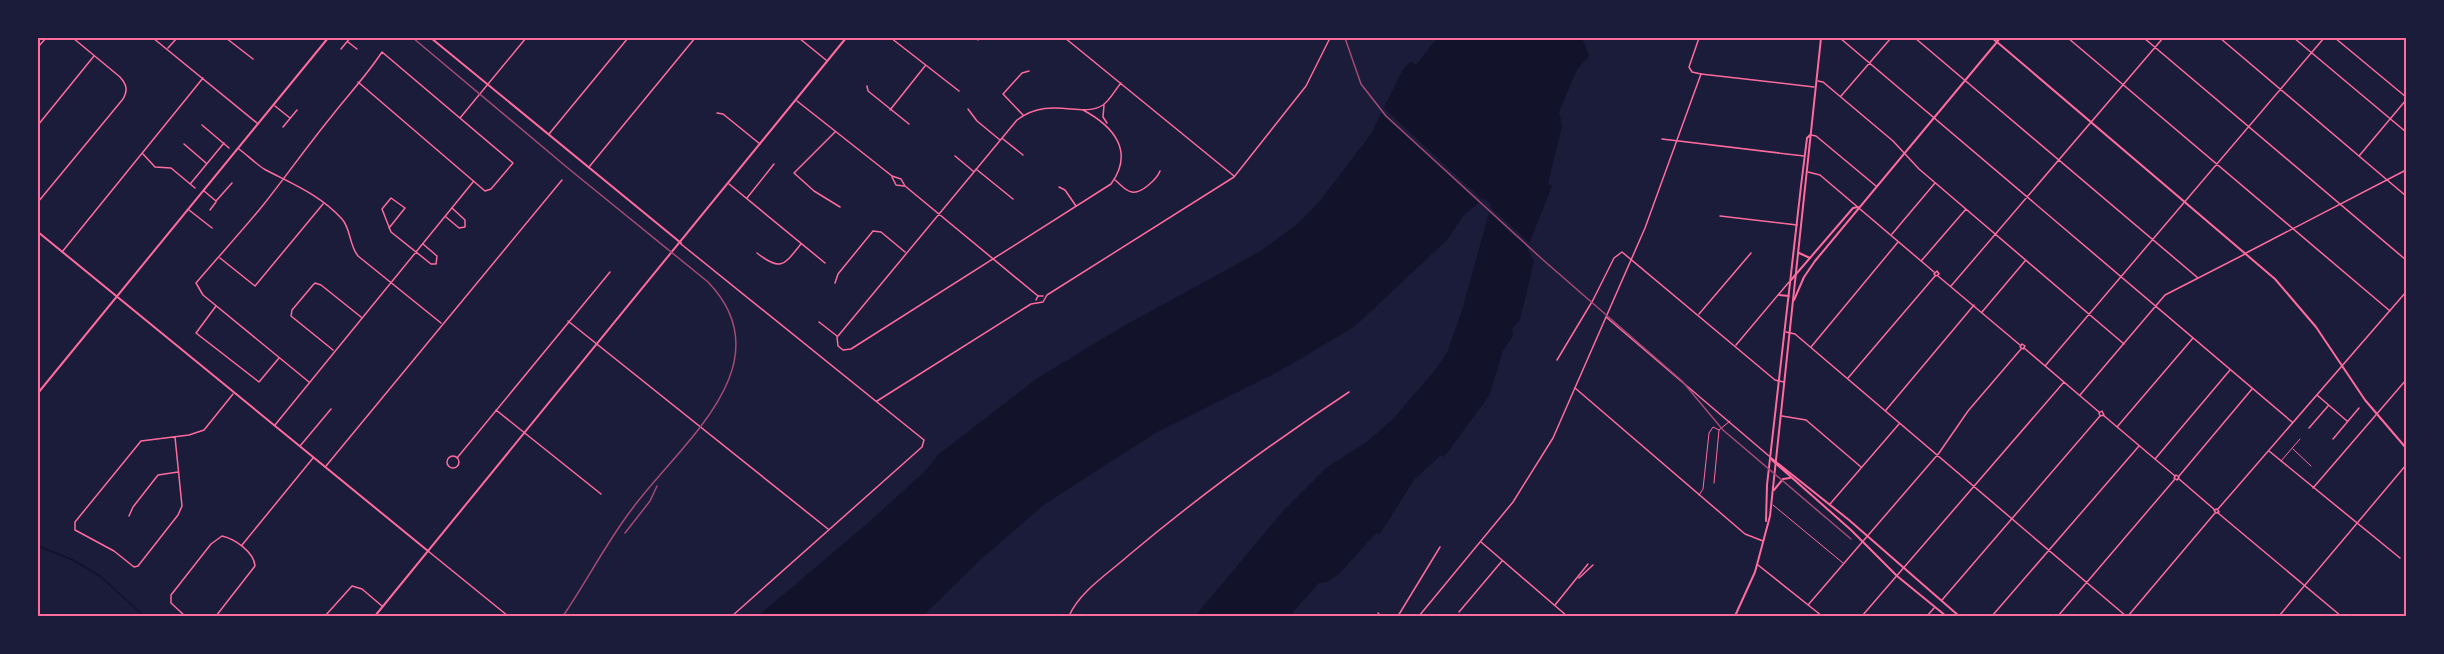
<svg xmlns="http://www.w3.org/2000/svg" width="2444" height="654" font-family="'Varela Round',sans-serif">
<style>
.water{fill:#12122b}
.pier{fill:#1b1b3a}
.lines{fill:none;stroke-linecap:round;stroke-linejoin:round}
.stream{stroke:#12122b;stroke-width:1.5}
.service{stroke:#ff6b9d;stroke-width:1}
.minor{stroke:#ff6b9d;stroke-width:1.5}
.tertiary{stroke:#ff6b9d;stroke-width:1.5}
.secondary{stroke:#ff6b9d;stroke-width:2}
.primary{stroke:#ff6b9d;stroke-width:2}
.trunk{stroke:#ff6b9d;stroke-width:2}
.rail{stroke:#a44b75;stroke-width:1.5}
.neatline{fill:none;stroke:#ff6b9d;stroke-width:2}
</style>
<rect width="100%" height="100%" fill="#1b1b3a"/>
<path class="water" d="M 1437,38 L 1582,38 L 1589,56 L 1577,70 L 1559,112 L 1562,126 L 1548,184 L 1552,186 L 1527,249 L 1534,261 L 1520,320 L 1512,329 L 1513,336 L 1503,351 L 1489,396 L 1444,457 L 1441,455 L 1414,480 L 1380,534 L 1376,533 L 1339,574 L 1327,582 L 1319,583 L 1292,613 L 1295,616 L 1195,616 L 1282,512 L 1326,468 L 1368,441 L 1394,418 L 1435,370 L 1447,353 L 1463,307 L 1491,205 L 1484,198 L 1464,215 L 1447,240 L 1354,327 L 1276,373 L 1157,432 L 1045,504 L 979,561 L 923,616 L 758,616 L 868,523 L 926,470 L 939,454 L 1036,379 L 1120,328 L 1259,252 L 1296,225 L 1319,202 L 1371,134 L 1402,71 L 1411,61 L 1416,65 Z"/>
<path class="pier" d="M 1383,107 L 1416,138 L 1486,203 L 1480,204 L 1386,118 L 1380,112 Z
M 1487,204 L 1532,245 L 1530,250 L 1486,210 Z"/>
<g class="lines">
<path class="stream" d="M 38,546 L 73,560 L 100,576 L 144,616"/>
<path class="service" d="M 2293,449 L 2311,466
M 2281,461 L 2300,439
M 1714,483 L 1719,430 L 1730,421
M 1699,495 L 1703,489 L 1709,433 L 1713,427 L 1719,430
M 1773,505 L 1843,563"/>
<path class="minor" d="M 153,38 L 257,123
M 226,38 L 253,59
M 799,38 L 826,60
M 891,38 L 959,91
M 1065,38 L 1234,176
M 1840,38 L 2292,422
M 1915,38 L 2198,278
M 2068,38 L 2390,311
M 2144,38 L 2406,260
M 2220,38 L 2406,196
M 2294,38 L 2406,132
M 2335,38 L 2406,97
M 978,40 L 979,38
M 348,42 L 357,49
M 38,47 L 46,38
M 168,48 L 177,38
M 341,49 L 350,38
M 1701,74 L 1814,87
M 1818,81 L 1823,82 L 1893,141 L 1919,169 L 2124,344
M 867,86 L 868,91 L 909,124
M 1841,96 L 1891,38
M 797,101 L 892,176 L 901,179 L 905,186 L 1038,296
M 1104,105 L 1103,117 L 1107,123
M 275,106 L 290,118
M 968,109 L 977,121 L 1000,140
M 890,110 L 925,66
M 717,113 L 723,114 L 760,144
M 1023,115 L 1003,94 L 1022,73 L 1029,71
M 460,118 L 526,38
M 38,125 L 94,56
M 202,125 L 229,148
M 283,127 L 297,110
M 835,132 L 794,173 L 814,191 L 840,207
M 549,134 L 628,38
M 1811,135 L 1816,136 L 1876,186
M 1003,139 L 1023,155
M 1662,139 L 1804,156
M 184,144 L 206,163
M 239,149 C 247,155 255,163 264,169 C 292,184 319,194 342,219 C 351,229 349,245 358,256 L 441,323
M 143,154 L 155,167 L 171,168 L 195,188
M 955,156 L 973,171
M 2359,156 L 2406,100
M 589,167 L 695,38
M 976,169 L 1013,199
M 1808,172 L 1820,175 L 1934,272
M 892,177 L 896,185 L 904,186
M 1115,180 C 1119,183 1126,192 1132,192 C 1141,194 1157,179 1160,171
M 191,183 L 224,143
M 729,184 L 825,263
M 1059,187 L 1065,190 L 1076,206
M 204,191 L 216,201 L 232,183
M 747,198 L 774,164
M 38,202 L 123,99 C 128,90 127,85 120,77 L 73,38
M 189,210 L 212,228
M 210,210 L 216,202
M 1720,216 L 1797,225
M 446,217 L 459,228 L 465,227 L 465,220 L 452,208
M 389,228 L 405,208 L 391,198 L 382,209 L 391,232 L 431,264 L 436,264 L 437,256 L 423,244
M 1892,234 L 1935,183
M 62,252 L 203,78
M 757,253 C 781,272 784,265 801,244
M 220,258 L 255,286 L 323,204
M 1922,260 L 1966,209
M 1937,271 L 1939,274 L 1936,276 L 1934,274 Z
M 1938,276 L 2020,345
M 835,283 L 838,274 L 873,231 L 881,232 L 905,252
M 1951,286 L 2163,38
M 216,306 L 196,333 L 259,382 L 279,358
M 1982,312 L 2025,261
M 1699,314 L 1751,253
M 568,321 L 828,529
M 819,322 L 837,336
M 1786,332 L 1795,334 L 2126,616
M 838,336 L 1017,120 C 1050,95 1082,119 1103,105 C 1110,100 1115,90 1121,83
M 837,337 L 838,346 L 843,350 L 851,349 L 1111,184 C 1135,151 1113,126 1083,110
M 2022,344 L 2025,346 L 2023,349 L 2020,347 Z
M 1736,345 L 1789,282
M 1811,347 L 1898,242
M 2024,348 L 2099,412
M 333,350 L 291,316 L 292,310 L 313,285 L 315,283 L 321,285 L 361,317
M 1557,360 L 1593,300 L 1614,258 L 1622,252 L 1775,380 L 1784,382
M 2045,366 L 2324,38
M 1848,378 L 1935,276
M 309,382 L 203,295 L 196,283 C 218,257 242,231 264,204 C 287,175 308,145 331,117 C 348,95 367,75 382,52 L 513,163 L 491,189 L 485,191 L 358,82
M 1575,388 L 1745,534 L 1763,541
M 2080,395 L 2165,295 L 2245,254
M 2317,395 L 2347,421
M 496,410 L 601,494
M 1886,410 L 1974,305
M 2102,411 L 2104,415 L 2100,416 L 2099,413 Z
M 2103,415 L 2175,476
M 1782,416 L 1806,420 L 1861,467
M 275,425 L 473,182
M 2117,427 L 2193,338
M 2309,428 L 2328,406
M 175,437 L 182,506 L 178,515 L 138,566 L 134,567 L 114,551 L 75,530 L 75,522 L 141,441 L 189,435 L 204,430 L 233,394
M 2333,439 L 2359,408
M 300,446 L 331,409
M 2269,451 L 2400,558
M447 462a6 6 0 1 1 12 0a6 6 0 1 1-12 0Z
M 457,458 L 610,272
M 2155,459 L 2230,370
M 326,466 L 562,180
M 2176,475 L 2179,477 L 2177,480 L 2174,478 Z
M 2179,476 L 2252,389
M 2179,479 L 2215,510
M 2313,488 L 2406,380
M 1830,504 L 1899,424
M 2217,509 L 2219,512 L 2216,513 L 2214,510 Z
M 2218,509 L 2406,292
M 2218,513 L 2341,616
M 129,516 L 133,507 L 158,475 L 178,472
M 1481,542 L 1567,616
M 242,545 L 313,458
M 1758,565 L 1822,616
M 1579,578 L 1593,565
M 1942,600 L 2100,416
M 1555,605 L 1588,564
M 1808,605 L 1939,453 L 1968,411 L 2021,349
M 1459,612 L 1502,561
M 1378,613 L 1381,616
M 185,616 L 171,603 L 171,595 L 211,544 L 222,536 C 235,539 254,552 255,566 L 216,616
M 325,616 L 352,586 L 362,589 L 382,606
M 1069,616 C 1080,591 1109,573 1129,555 C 1199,496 1272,443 1349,392
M 1398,616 L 1440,547
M 1646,616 L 1647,615
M 1862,616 L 2064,382
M 1927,616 L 1934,608
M 1992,616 L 2139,446
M 2058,616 L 2175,479
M 2128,616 L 2215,513"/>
<path class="tertiary" d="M 681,244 L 924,440 L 922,447 L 732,616
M 2246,253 L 2406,170
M 1036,300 L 1038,296 L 1043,296
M 1606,317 L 1769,456
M 877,401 L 1031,304 L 1043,302 L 1047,295 L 1234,177 L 1306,86 L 1330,38
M 428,551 L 508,616
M 1419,616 L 1513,502 L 1553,438 L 1645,228 L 1701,74 L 1692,72 L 1689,67 L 1699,38
M 2279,616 L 2406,465"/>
<path class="secondary" d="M 431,38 L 681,243
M 38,232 L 428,551
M 1791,280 L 1853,208 L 1858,207
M 1794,300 L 1804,277 L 1815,261 L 1997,42
M 38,393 L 328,38
M 1771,458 L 1849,520 L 1959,616
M 1772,460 L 1851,530 L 1897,576 L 1946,616
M 375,616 L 846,38"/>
<path class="primary" d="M 1997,42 L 2275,279 L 2316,327 L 2365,400 L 2406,448
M 1799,253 L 1810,258
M 1779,295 L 1789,296
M 1774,490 L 1783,479 L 1790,478
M 1766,521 L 1767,485 L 1801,186 L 1807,138 L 1810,135
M 1735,616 L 1755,572 L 1770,516 L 1821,38"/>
<path class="trunk" d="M 1992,38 L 1997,42 L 2000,38"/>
<path class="rail" d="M 413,38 L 569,169 L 708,282 C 787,364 679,445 632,509 C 606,543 587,581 563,616
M 1345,38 L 1361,84 L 1386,116 L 1542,259 L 1682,381 L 1723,430 L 1851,539
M 625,533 L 650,501 L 657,486"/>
</g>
<rect width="2444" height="654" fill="none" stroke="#1b1b3a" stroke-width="78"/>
<rect x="39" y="39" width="2366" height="576" class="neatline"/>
</svg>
